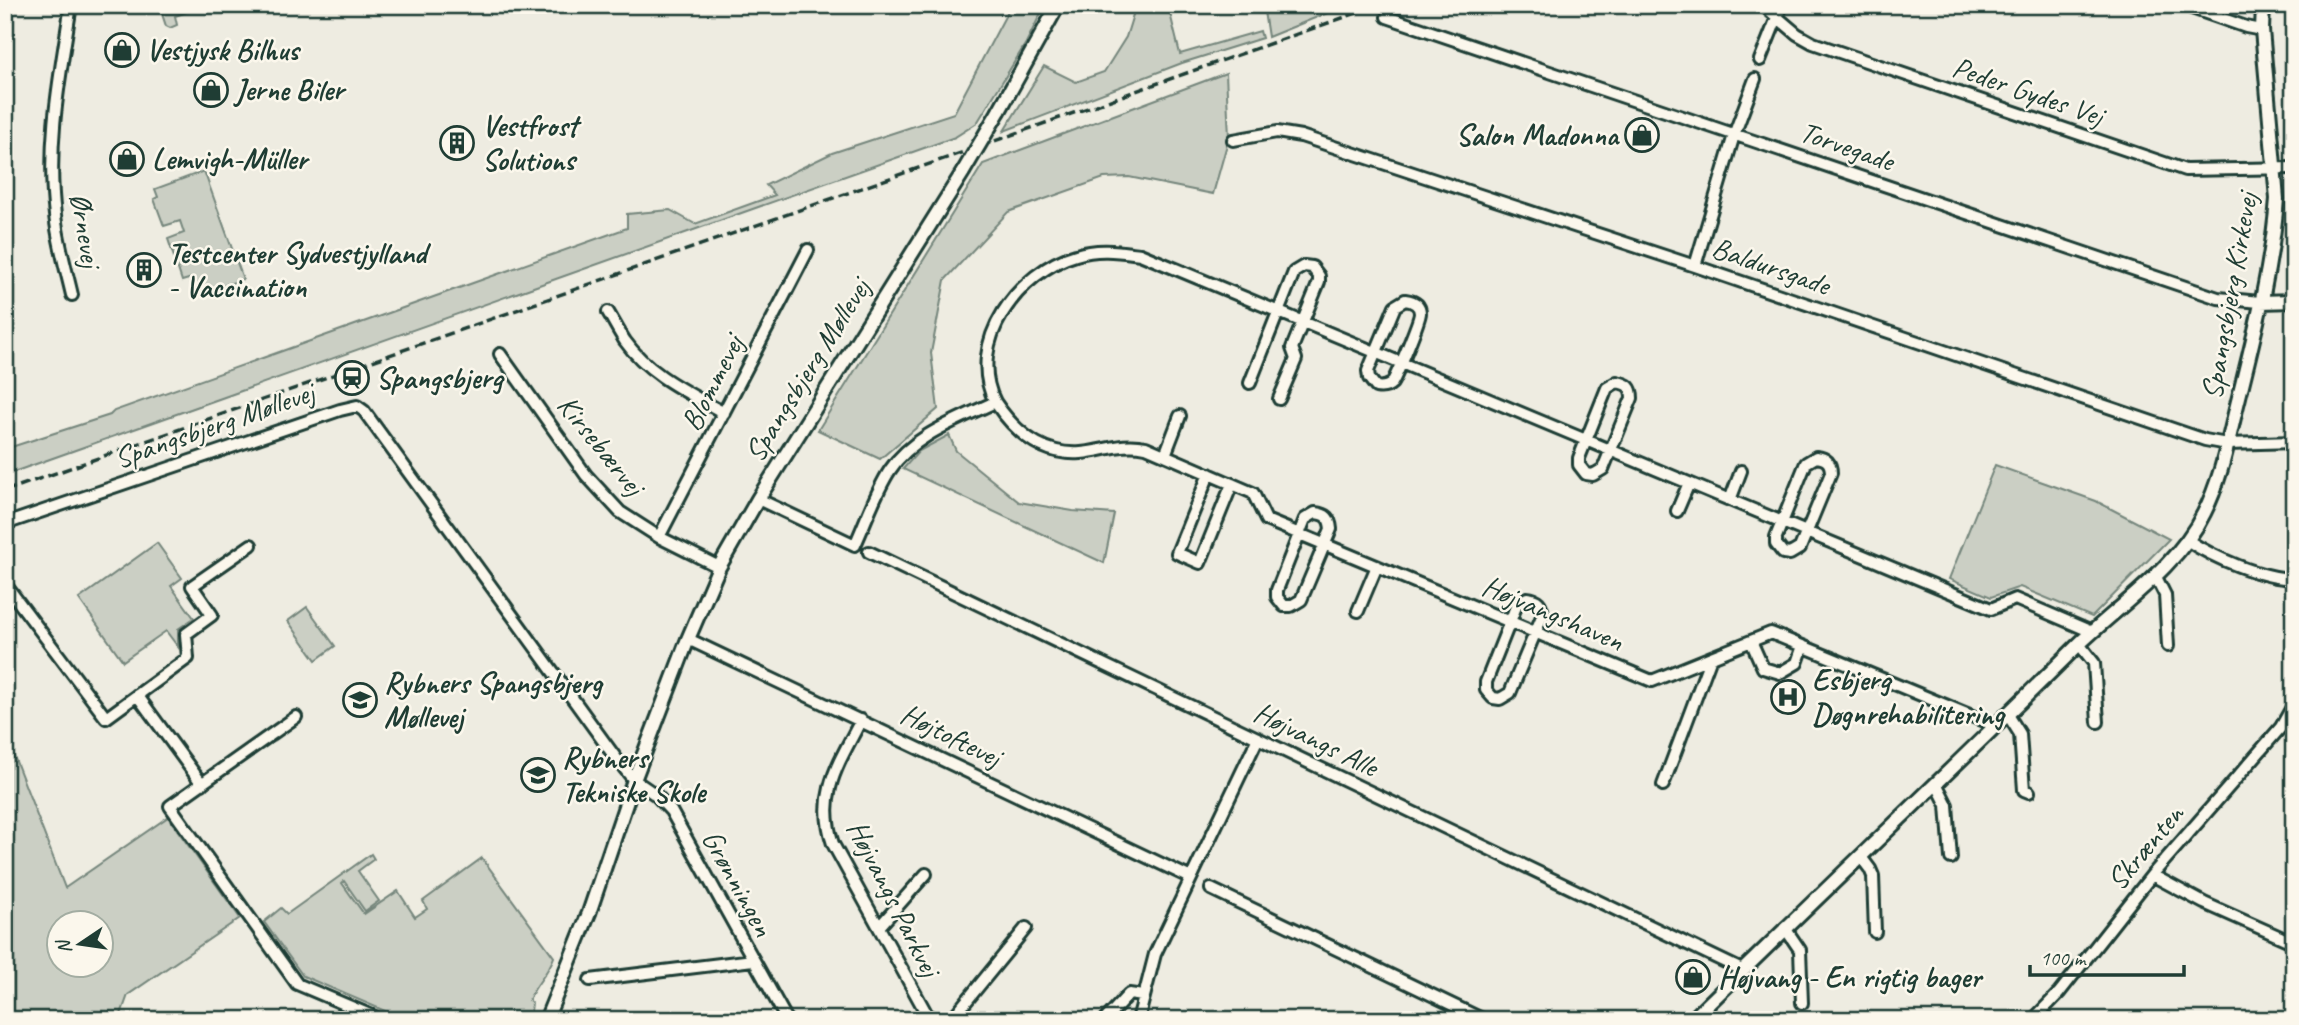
<svg xmlns="http://www.w3.org/2000/svg" width="2299" height="1025" font-family="Caveat,sans-serif">
<style>
.green{fill:#cbcfc4;stroke:#75867c;stroke-width:2;fill-rule:evenodd}
.lines{fill:none;stroke-linecap:round;stroke-linejoin:round}
.minor-casing{stroke:#1f3d34;stroke-width:16}
.tertiary-casing{stroke:#1f3d34;stroke-width:18}
.minor{stroke:#fbf7ec;stroke-width:10}
.tertiary{stroke:#fbf7ec;stroke-width:12}
.rail{stroke:#1f3d34;stroke-width:3.5;stroke-dasharray:10 5;stroke-linecap:butt}
.tertiary-bridge-casing{stroke:#1f3d34;stroke-width:18;stroke-linecap:butt}
.tertiary-bridge{stroke:#fbf7ec;stroke-width:12}
.labels{text-anchor:middle;dominant-baseline:central;stroke-width:5;stroke-linejoin:round;paint-order:stroke}
.poi-label{font-size:30px;font-weight:bold;fill:#1f3d34;stroke:#fbf7ec;text-anchor:start}
.street-label{font-size:30px;fill:#1f3d34;stroke:#fbf7ec}
</style>
<rect width="100%" height="100%" fill="#eeece1"/>
<filter id="ink" filterUnits="userSpaceOnUse"><feTurbulence type="fractalNoise" baseFrequency=".0143" numOctaves="2"/><feDisplacementMap in="SourceGraphic" scale="14" xChannelSelector="R" yChannelSelector="G"/><feConvolveMatrix kernelMatrix="1 2 1 2 8 2 1 2 1" color-interpolation-filters="sRGB"/></filter>
<g filter="url(#ink)">
<path class="green" d="M 159,5 L 208,5 L 175,16 L 177,25 L 170,28 L 166,26 Z
M 1011,5 L 1045,5 L 1026,43 L 977,123 L 955,137 L 5,475 L 5,449 L 110,415 L 114,411 L 627,228 L 627,214 L 670,210 L 695,224 L 775,195 L 766,185 L 832,153 L 954,113 Z
M 1136,5 L 1168,5 L 1180,54 L 1260,31 L 1262,38 L 1182,63 L 1004,131 L 1044,66 L 1076,82 L 1104,72 L 1126,37 Z
M 1263,5 L 1347,5 L 1268,37 Z
M 1226,73 L 1229,137 L 1213,194 L 1129,177 L 1104,178 L 1008,212 L 945,280 L 931,353 L 938,409 L 880,459 L 818,430 L 983,164 Z
M 204,171 L 243,279 L 198,295 L 192,278 L 182,281 L 168,239 L 184,233 L 180,221 L 164,226 L 154,199 L 158,197 L 155,189 Z
M 949,435 L 956,451 L 1019,502 L 1073,511 L 1114,514 L 1104,563 L 903,469 L 919,451 Z
M 1995,465 L 2096,501 L 2169,539 L 2092,617 L 2020,587 L 1991,597 L 1949,579 Z
M 157,543 L 182,578 L 171,586 L 194,618 L 178,629 L 178,647 L 166,631 L 123,661 L 79,599 Z
M 307,607 L 335,646 L 316,660 L 288,621 Z
M 5,743 L 15,759 L 65,888 L 168,817 L 240,918 L 128,995 L 119,1020 L 5,1020 ZM 60,923 L 102,923 L 102,965 L 60,965 Z
M 371,854 L 374,859 L 358,871 L 379,901 L 365,911 L 344,881 L 342,883 L 364,914 L 398,891 L 415,917 L 427,909 L 423,901 L 482,858 L 554,957 C 548,974 535,984 529,1000 L 532,1003 L 530,1020 L 406,1020 L 303,976 L 264,922 L 281,908 L 287,914 Z"/>
<g class="lines">
<g class="minor-casing">
<path id="minor" d="M 71,5 C 60,75 46,145 55,215 C 58,242 66,269 72,295
M 1763,5 L 1797,34 L 1813,43 L 2185,170 L 2294,168
M 2183,5 L 2246,27 L 2262,30
M 1387,17 L 2218,298 L 2260,302
M 1760,60 L 1782,5
M 1233,140 L 1277,132 L 1301,136 L 1695,266 L 2205,440 L 2227,444 L 2294,442
M 1695,266 L 1734,135 L 1755,79
M 1405,300 C 1413,301 1420,304 1420,313 C 1420,320 1396,377 1392,383 C 1387,388 1382,388 1376,387 L 1369,378 L 1368,371 L 1395,306 Z
M 608,312 C 614,322 619,332 625,341 C 649,375 689,393 724,413
M 500,354 L 586,475 L 620,512 L 659,537 L 719,567
M 1617,382 C 1628,384 1632,387 1632,398 L 1603,469 L 1593,475 L 1586,474 L 1579,465 L 1579,458 L 1607,388 Z
M 1250,383 L 1294,272 L 1304,266 L 1312,267 L 1319,276 L 1319,282 L 1292,348 L 1296,359 L 1279,399
M 995,402 C 965,343 1019,271 1076,255 C 1098,248 1117,251 1140,254 L 1991,609 L 2015,599 L 2092,632
M 1165,455 L 1180,416
M 1816,457 C 1826,458 1831,462 1831,473 L 1800,548 L 1790,554 L 1783,553 L 1776,544 L 1776,537 L 1806,463 Z
M 1209,474 L 1177,553 L 1200,563 L 1232,484
M 758,499 L 855,545 C 866,521 876,491 890,470 C 913,435 960,419 995,402 C 1015,432 1042,456 1081,453 C 1105,451 1121,442 1146,447 L 1253,493 L 1266,520 L 1652,681 L 1771,633 L 1996,726
M 1730,500 L 1741,471
M 1677,511 L 1689,483
M 1315,513 C 1326,514 1330,518 1331,529 L 1301,600 L 1291,606 L 1284,606 L 1277,597 L 1277,590 L 1305,519 Z
M 5,524 L 340,410 L 357,406 L 364,411 L 615,757 L 634,780 L 656,795 L 671,811 L 787,1020
M 659,537 L 808,250
M 2187,540 C 2214,558 2261,578 2294,579
M 869,552 L 1742,970
M 2155,575 L 2165,595 L 2168,646
M 5,584 L 106,718 L 188,658 L 186,634 L 212,615 L 192,586 L 251,545
M 1527,598 C 1538,599 1541,603 1543,614 L 1510,693 L 1500,699 L 1493,698 L 1486,690 L 1486,682 L 1517,604 Z
M 1358,611 L 1377,566
M 688,639 L 1191,878
M 1751,641 L 1763,668 L 1780,673 L 1797,663 L 1803,646
M 2079,644 L 2094,663 L 2098,722
M 137,695 L 202,784
M 2008,715 L 2020,734 L 2024,790 L 2029,792
M 296,717 L 170,806 L 297,984 L 382,1020
M 861,720 C 839,763 816,794 833,844 L 930,1020
M 1663,785 L 1711,657
M 1937,785 L 1947,805 L 1951,858
M 1861,857 L 1870,869 L 1873,876 L 1875,932
M 2152,875 L 2204,903 L 2294,943
M 1211,889 L 1484,1020
M 879,927 L 926,874
M 1785,928 L 1800,950 L 1802,1003
M 590,980 L 753,960
M 951,1020 L 1026,928
M 1105,1020 L 1129,994 L 1143,996
M 1138,1020 L 1155,954 L 1258,738
M 2033,1020 L 2059,993 L 2152,875 L 2281,727 L 2294,704"/>
</g>
<g class="tertiary-casing">
<path id="tertiary" d="M 999,111 L 1058,5
M 2260,302 L 2294,301
M 546,1020 L 589,913 L 634,780 L 688,639 L 719,567 L 758,499 L 963,172
M 1692,1020 C 1819,895 1949,773 2076,647 C 2119,605 2177,568 2204,513 C 2222,478 2229,436 2239,397 C 2255,332 2272,266 2277,199 L 2262,30 L 2263,5"/>
</g>
<use href="#minor" class="minor"/>
<use href="#tertiary" class="tertiary"/>
<path class="rail" d="M 5,491 L 1379,5"/>
<g class="tertiary-bridge-casing">
<path id="tertiary-bridge" d="M 963,172 L 999,111"/>
</g>
<use href="#tertiary-bridge" class="tertiary-bridge"/>
</g>
</g>
<defs>
<g id="shop-ring" transform="scale(1.75)"><circle r="9.5" fill="#fbf7ec" stroke="#1f3d34" stroke-width="1.5"/><path d="M-5-2.5h2.3a2.7 3.5 0 0 1 5.4 0H5L5.5 6h-11ZM-1.5-2.5h3a1.5 2.3 0 0 0-3 0Z" fill="#1f3d34"/></g>
<g id="building-ring" transform="scale(1.75)"><circle r="9.5" fill="#fbf7ec" stroke="#1f3d34" stroke-width="1.5"/><path d="M-4-6H4V6H1V3H-1V6H-4ZM-2.5-4.3h1.7v1.8h-1.7ZM.8-4.3h1.7v1.8H.8ZM-2.5-1h1.7V.8h-1.7ZM.8-1h1.7V.8H.8Z" fill="#1f3d34"/></g>
<g id="station-ring" transform="scale(1.75)"><circle r="9.5" fill="#fbf7ec" stroke="#1f3d34" stroke-width="1.5"/><path d="M-3-6H3Q5-6 5-4V2Q5 4 3 4L4.5 6H3L1.5 4h-3L-3 6H-4.5L-3 4Q-5 4-5 2V-4Q-5-6-3-6ZM-3.5-4v3h7v-3ZM-3.5 1v1.5H-2V1ZM2 1v1.5H3.5V1Z" fill="#1f3d34"/></g>
<g id="hospital-ring" transform="scale(1.75)"><circle r="9.5" fill="#fbf7ec" stroke="#1f3d34" stroke-width="1.5"/><path d="M-5-5h3v3.5h4V-5h3V5h-3V1.5h-4V5h-3Z" fill="#1f3d34"/></g>
<g id="school-ring" transform="scale(1.75)"><circle r="9.5" fill="#fbf7ec" stroke="#1f3d34" stroke-width="1.5"/><path d="M0-5L7-2L0 1L-7-2ZM-4 1L0 2.5L4 1V4Q0 6-4 4Z" fill="#1f3d34"/></g>
</defs>
<g fill-rule="evenodd">
<use href="#shop-ring" x="122" y="50"/>
<use href="#shop-ring" x="211" y="90"/>
<use href="#shop-ring" x="1642" y="135"/>
<use href="#building-ring" x="457" y="143"/>
<use href="#shop-ring" x="127" y="159"/>
<use href="#building-ring" x="144" y="270"/>
<use href="#station-ring" x="352" y="378"/>
<use href="#hospital-ring" x="1788" y="697"/>
<use href="#school-ring" x="360" y="700"/>
<use href="#school-ring" x="538" y="775"/>
<use href="#shop-ring" x="1693" y="977"/>
</g>
<g class="labels">
<g class="poi-label">
<text x="146" y="50">Vestjysk Bilhus</text>
<text x="235" y="90">Jerne Biler</text>
<text x="482" y="126">Vestfrost<tspan x="482" dy="34">Solutions</tspan></text>
<text x="1618" y="135" text-anchor="end">Salon Madonna</text>
<text x="152" y="159">Lemvigh-Müller</text>
<text x="168" y="253">Testcenter Sydvestjylland<tspan x="168" dy="34">- Vaccination</tspan></text>
<text x="376" y="378">Spangsbjerg</text>
<text x="1812" y="680">Esbjerg<tspan x="1812" dy="34">Døgnrehabilitering</tspan></text>
<text x="384" y="683">Rybners Spangsbjerg<tspan x="384" dy="34">Møllevej</tspan></text>
<text x="562" y="758">Rybners<tspan x="562" dy="34">Tekniske Skole</tspan></text>
<text x="1718" y="977">Højvang - En rigtig bager</text>
</g>
<g class="street-label">
<text transform="translate(2028 91) rotate(19)">Peder Gydes Vej</text>
<text transform="translate(1847 146) rotate(19)">Torvegade</text>
<text transform="translate(86 230) rotate(81)">Ørnevej</text>
<text transform="translate(1771 266) rotate(19)">Baldursgade</text>
<text transform="translate(2229 296) rotate(-80)">Spangsbjerg Kirkevej</text>
<text transform="translate(807 370) rotate(-58)">Spangsbjerg Møllevej</text>
<text transform="translate(712 383) rotate(-63)">Blommevej</text>
<text transform="translate(214 425) rotate(-19)">Spangsbjerg Møllevej</text>
<text transform="translate(601 445) rotate(51)">Kirsebærvej</text>
<text transform="translate(1553 613) rotate(23)">Højvangshaven</text>
<text transform="translate(951 735) rotate(26)">Højtoftevej</text>
<text transform="translate(1316 739) rotate(26)">Højvangs Alle</text>
<text transform="translate(2145 847) rotate(-50)">Skrænten</text>
<text transform="translate(738 883) rotate(61)">Grønningen</text>
<text transform="translate(894 898) rotate(63)">Højvangs Parkvej</text>
</g>
</g>
<rect width="2299" height="1025" fill="none" stroke="#fbf7ec" stroke-width="28"/>
<rect x="14" y="14" width="2271" height="997" fill="none" stroke="#1f3d34" stroke-width="2.5" filter="url(#ink)"/>
<g transform="translate(80 944) rotate(257)"><circle r="33" fill="#fbf7ec" stroke="#a3ada2" stroke-width="2"/>
<path d="M0-5L12 26L0 18L-12 26Z" fill="#1f3d34"/>
<text y="-10" font-size="19" font-weight="bold" text-anchor="middle" fill="#1f3d34">N</text>
</g>
<path d="M2030 965v10h154v-10" fill="none" stroke="#1f3d34" stroke-width="3.5"/>
<text x="2040" y="965" font-size="21" fill="#1f3d34" stroke="#fbf7ec" stroke-width="5" paint-order="stroke">100 m</text>
</svg>
